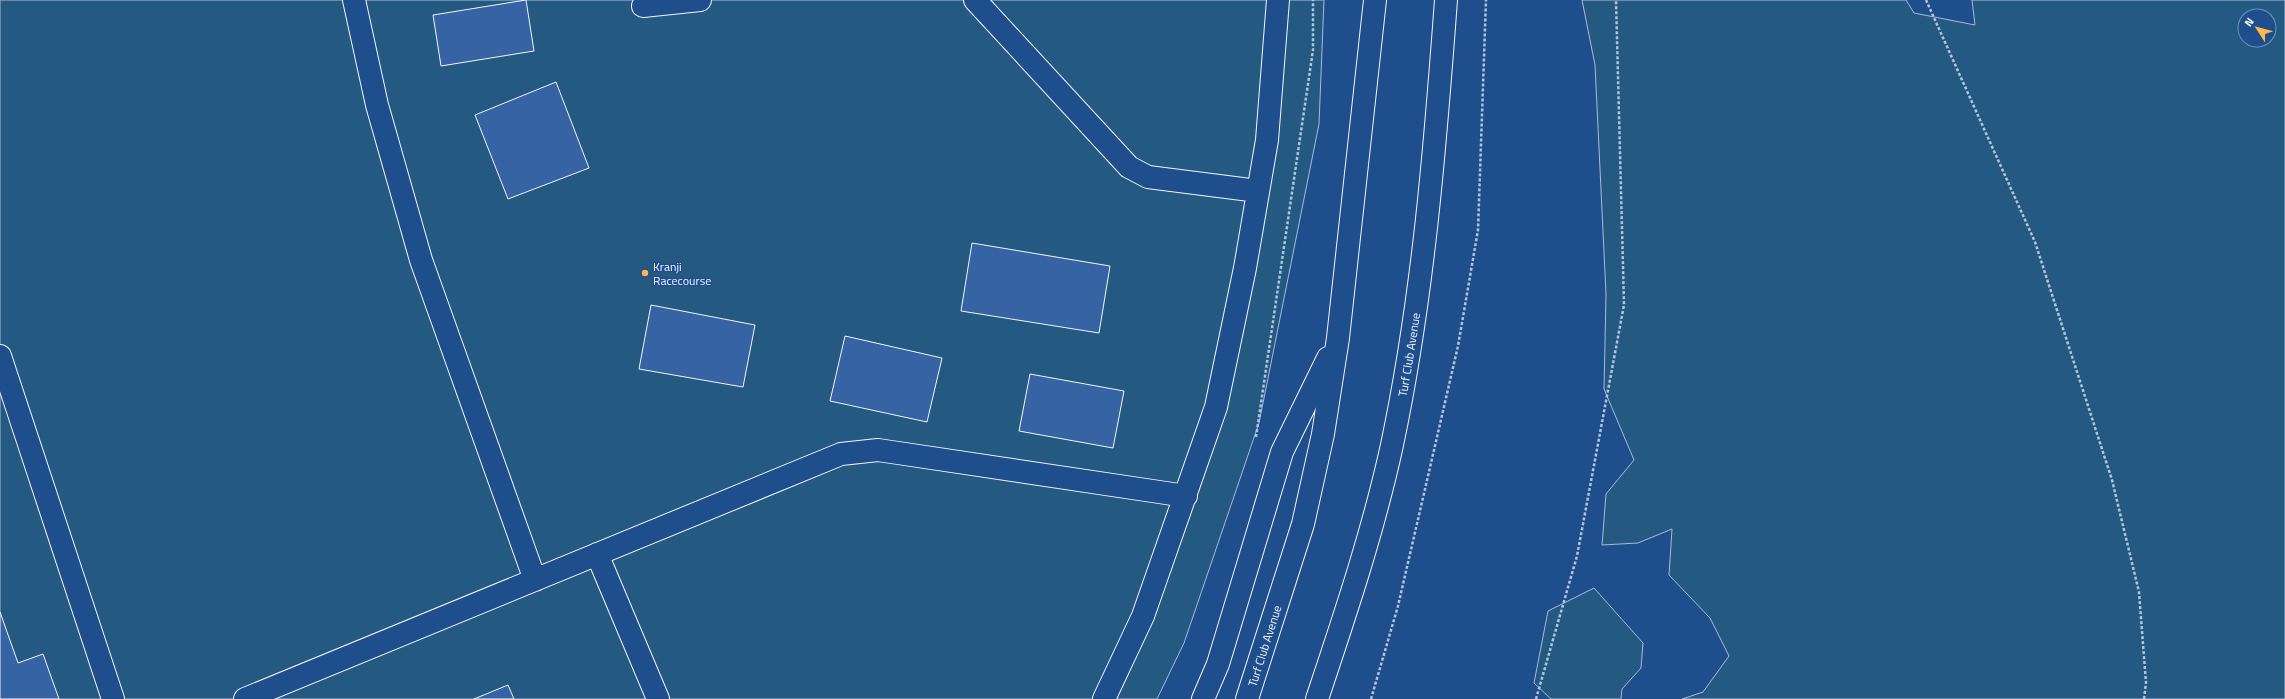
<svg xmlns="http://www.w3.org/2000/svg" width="2285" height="699" font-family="'Titillium Web',sans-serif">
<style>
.green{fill:#245a82;stroke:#a8bbd7;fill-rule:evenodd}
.building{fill:#3563a3;stroke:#f2f6ff}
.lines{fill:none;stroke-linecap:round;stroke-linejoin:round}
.minor-casing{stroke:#f2f6ff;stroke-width:24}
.major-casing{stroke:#f2f6ff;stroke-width:24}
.path{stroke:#b3c4dc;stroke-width:2.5;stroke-dasharray:3 2;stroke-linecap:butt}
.minor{stroke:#1f4e8c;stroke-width:22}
.major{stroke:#1f4e8c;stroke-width:22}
.poi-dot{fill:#ffb74d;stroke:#1f4e8c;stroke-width:1.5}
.labels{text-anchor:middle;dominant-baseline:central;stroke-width:3;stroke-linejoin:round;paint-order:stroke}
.poi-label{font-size:12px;fill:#f2f6ff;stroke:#1f4e8c;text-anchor:start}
.street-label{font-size:12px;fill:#f2f6ff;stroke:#1f4e8c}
</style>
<rect width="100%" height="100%" fill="#1f4e8c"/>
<path class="green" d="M 0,0 L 1324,0 L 1319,124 L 1259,423 L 1184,643 L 1157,699 L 0,699 Z
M 1582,0 L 1906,0 L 1914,13 L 1975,25 L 1972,0 L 2285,0 L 2285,699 L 1682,699 L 1703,692 L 1729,656 L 1710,618 L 1669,575 L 1672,529 L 1638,543 L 1602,545 L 1606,494 L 1634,460 L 1604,389 L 1606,294 L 1595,65 ZM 2245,16 L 2269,16 L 2269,40 L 2245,40 Z
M 1594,588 L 1643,643 L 1641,668 L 1622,689 L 1621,699 L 1551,699 L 1534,683 L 1548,611 Z"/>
<path class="building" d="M 526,0 L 534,51 L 441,66 L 433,15 Z
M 556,82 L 589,168 L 508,199 L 475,115 Z
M 972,243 L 1110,266 L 1099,333 L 961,311 Z
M 651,305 L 755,325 L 743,387 L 639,369 Z
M 845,336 L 942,358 L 927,422 L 830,401 Z
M 1030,374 L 1124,391 L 1113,448 L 1019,431 Z
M 0,612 L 18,663 L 43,654 L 59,699 L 0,699 Z
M 508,685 L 514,699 L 474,699 Z"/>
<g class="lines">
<g class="minor-casing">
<path id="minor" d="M 354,0 L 377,105 L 421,260 L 535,580
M 975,0 L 1129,167 L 1148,177 L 1258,191
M 643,6 L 700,0
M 0,356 L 113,699
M 597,554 L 658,699
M 245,699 L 841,454 L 878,450 L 1186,496
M 1104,699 L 1143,616 L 1216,407 L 1245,268 L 1267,140 L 1278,0"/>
</g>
<g class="major-casing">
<g id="major">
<path d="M 1203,699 L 1218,664 L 1282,452 L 1328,358"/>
<path id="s1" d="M 1247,699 L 1303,524 L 1323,434 L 1338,338 L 1375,0"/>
<path id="s2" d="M 1317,699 C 1345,615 1373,532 1392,445 C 1423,298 1435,149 1446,0"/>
</g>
</g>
<path class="path" d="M 1926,0 L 2035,242 L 2112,480 L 2139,592 L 2146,683 L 2144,699
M 1256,437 L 1313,50 L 1313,0
M 1371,699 L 1398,606 L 1458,346 L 1478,230 L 1486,0
M 1536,699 L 1577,556 L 1624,305 L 1616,0"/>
<use href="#minor" class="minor"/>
<use href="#major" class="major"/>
</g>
<circle class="poi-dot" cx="645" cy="273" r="4"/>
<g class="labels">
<g class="poi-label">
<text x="653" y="266">Kranji<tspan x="653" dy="14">Racecourse</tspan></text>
</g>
<g class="street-label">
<text stroke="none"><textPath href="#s2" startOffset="357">Turf Club Avenue</textPath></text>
<text stroke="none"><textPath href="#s1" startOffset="56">Turf Club Avenue</textPath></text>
</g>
</g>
<g transform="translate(2257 28) rotate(306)"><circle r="19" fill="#1f4e8c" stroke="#7391ba"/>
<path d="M0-3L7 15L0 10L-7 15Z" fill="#ffb74d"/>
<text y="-6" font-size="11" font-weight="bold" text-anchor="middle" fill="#f2f6ff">N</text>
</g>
</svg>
